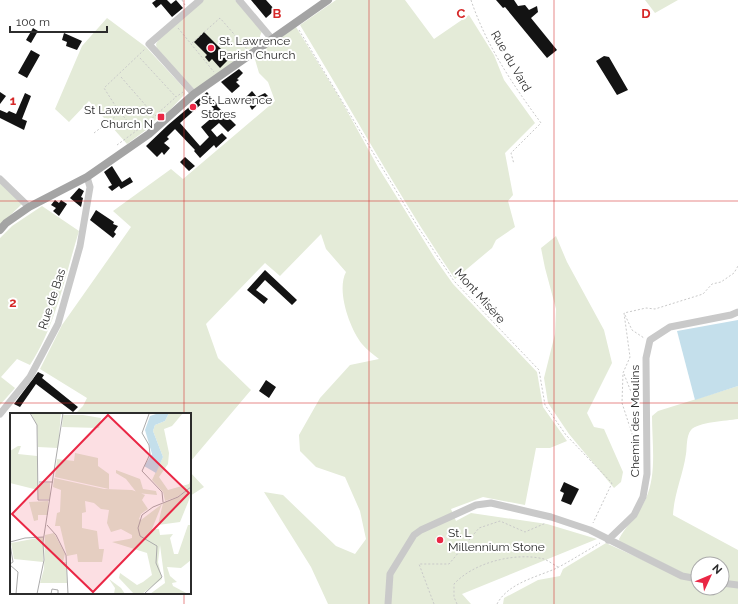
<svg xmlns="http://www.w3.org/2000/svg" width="738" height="604" font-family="Raleway,sans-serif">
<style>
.green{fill:#e4ebd8}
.water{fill:#c4dfeb}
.building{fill:#131313;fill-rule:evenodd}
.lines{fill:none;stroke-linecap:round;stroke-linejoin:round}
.path{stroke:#c9c9c9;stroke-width:1;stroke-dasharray:2 2;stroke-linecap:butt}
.minor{stroke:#c9c9c9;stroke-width:7}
.major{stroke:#a4a4a4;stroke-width:8}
.grid{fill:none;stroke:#d62828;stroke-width:1;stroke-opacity:0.55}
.poi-dot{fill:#ea2745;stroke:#fff;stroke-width:1.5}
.labels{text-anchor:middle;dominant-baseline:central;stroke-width:4;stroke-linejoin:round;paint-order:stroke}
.poi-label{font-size:12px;fill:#2c2c2c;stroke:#fff;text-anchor:start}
.street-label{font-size:12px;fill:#2c2c2c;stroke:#fff}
.inset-road{fill:none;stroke:#ababab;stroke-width:1}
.view{fill:#ea2745;fill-opacity:0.15;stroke:#ea2745;stroke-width:2}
.inset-edge{fill:none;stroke:#2c2c2c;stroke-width:2}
.grid-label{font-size:13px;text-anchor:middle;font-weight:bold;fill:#d62828;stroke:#fff;stroke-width:4;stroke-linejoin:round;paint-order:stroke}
</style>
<rect width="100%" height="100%" fill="#fff"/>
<path class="green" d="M 203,0 L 235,0 L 262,31 L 260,36 L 261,41 L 195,90 L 157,50 L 156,44 L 159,39 Z
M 336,0 L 405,0 L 434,39 L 469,15 L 494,55 L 504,80 L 535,123 L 505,153 L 513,195 L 508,201 L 515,227 L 496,240 L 492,248 L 455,279 C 399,197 352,110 300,25 Z
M 645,0 L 678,0 L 655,13 Z
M 107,18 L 146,47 L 184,88 L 185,94 L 167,113 L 163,112 L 146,130 L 127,144 L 89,101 L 69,122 L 55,109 L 82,46 Z
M 296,27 L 341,100 L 378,167 L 436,260 L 453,284 L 537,372 L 543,407 L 567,441 L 550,448 L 536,448 L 525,505 L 483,497 L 451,509 L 456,521 L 471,513 L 547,524 L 597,539 L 462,594 L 471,604 L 328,604 L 311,567 L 264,492 L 283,495 L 336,546 L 355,554 L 366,539 L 360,511 L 345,477 L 316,467 L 300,451 L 299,435 L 320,398 L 350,365 L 379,359 C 373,354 367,350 362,344 C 350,329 336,291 346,272 L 326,249 L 321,234 L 280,276 L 265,263 L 206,324 L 218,358 L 251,390 L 190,462 L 190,414 L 75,414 L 83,406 L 87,398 L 40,369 L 62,325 L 131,227 L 113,211 L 171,169 L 183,179 L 275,101 L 268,82 L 259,73 L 254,56 Z
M 0,183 L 22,204 L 0,225 Z
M 42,206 L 79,231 C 65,276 56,325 30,365 L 17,359 L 1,377 L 15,388 L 0,405 L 0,238 L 12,226 Z
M 556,236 L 567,262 L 604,330 L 612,363 L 587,413 L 594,427 L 604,429 L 623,472 L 621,482 L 614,488 L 569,434 L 548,403 L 544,378 L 555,334 L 556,309 L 545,268 L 541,248 Z
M 738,386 L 738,419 C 726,421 698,422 691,430 C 686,436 687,448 686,454 C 683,475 674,494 673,515 L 738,550 L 738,583 L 722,580 L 722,564 L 698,564 L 698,576 L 683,574 L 620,543 L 619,539 C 627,524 639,514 646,498 C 657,474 652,442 652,416 L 658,411 Z
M 190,472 L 204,487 L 190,496 Z
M 606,543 L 682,578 L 698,581 L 698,588 L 722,588 L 722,585 L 738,587 L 738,604 L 503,604 L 504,598 L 538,580 L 560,576 L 563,569 Z"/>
<path class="water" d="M 738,320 L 738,386 L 695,400 L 677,331 Z"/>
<path class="building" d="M 156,0 L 167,0 L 171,4 L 176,0 L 183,8 L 172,17 L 161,4 L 156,8 L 152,3 Z
M 251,0 L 266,0 L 275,10 L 266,18 Z
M 496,0 L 514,0 L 518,6 L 525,5 L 529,10 L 537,6 L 538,12 L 531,18 L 557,50 L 547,58 L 505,7 L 503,8 Z
M 33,28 L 38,31 L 31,43 L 26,40 Z
M 204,32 L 230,58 L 220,68 L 212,59 L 209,62 L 205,57 L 207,55 L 194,42 Z
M 64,33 L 82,41 L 77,50 L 66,46 L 67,42 L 62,40 Z
M 31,50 L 40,55 L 27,78 L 18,73 Z
M 604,56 L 609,57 L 628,90 L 617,95 L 596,61 Z
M 239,69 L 243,73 L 237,79 L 239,80 L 236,82 L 240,86 L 232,93 L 221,82 Z
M 252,91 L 257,97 L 265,93 L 269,97 L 261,105 L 259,103 L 252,110 L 245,98 Z
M 0,92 L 6,96 L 0,104 Z
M 207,92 L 218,105 L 217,106 L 236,125 L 228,132 L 219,123 L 211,130 L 217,137 L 222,133 L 227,138 L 216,148 L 214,145 L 200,158 L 194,151 L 195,150 L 175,129 L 167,137 L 169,139 L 164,143 L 170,148 L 164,155 L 162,152 L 157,157 L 146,146 L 168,125 ZM 206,100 L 214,109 L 212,111 L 215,115 L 201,127 L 209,137 L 200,146 L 180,123 Z
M 25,93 L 31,96 L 22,119 L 27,121 L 24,130 L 0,118 L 0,110 L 7,113 L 9,111 L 16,114 Z
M 185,157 L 195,166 L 189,171 L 180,162 Z
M 112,166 L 122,182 L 130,177 L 133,182 L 121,189 L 119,186 L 112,191 L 108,187 L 112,185 L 104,172 Z
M 79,188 L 84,191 L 81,197 L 83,198 L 81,207 L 70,198 Z
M 55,200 L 59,203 L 61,200 L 67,204 L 59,216 L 53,211 L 56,208 L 51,205 Z
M 96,210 L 114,222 L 113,224 L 118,226 L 114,232 L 116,234 L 113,238 L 90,220 Z
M 265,270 L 297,300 L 292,305 L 265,280 L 256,290 L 268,299 L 264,304 L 247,290 Z
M 38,372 L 44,375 L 42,378 L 78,407 L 73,412 L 36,384 L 20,407 L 14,404 Z
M 266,380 L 276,387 L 269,398 L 259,391 Z
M 564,482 L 579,489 L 571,505 L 561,501 L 564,493 L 560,491 Z"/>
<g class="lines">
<path class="path" d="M 182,0 L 185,5
M 471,0 C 486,45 513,85 541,123 L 511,153 L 514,164
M 178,28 L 214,72
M 299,30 L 418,227 L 454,281 L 539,370 L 545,405 L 566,435 L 612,483 L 593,523
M 192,43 L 220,18 L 247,49
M 140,58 L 176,97 L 183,92
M 121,77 L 155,116
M 121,113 L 135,131
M 94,133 L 120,113 L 104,88 L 145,49
M 117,145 L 147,123 L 176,97
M 625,315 L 632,330 L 644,338
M 624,374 L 639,412
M 640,458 L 622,403 L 623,373 L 630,357 L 624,313 L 646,308 L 655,309 L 703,294 L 712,284 L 721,282 L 734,273 L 738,266
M 434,604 L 419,564 L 449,564 L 479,528 L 500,521 L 525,532 L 546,523
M 457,604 L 454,597 L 454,584 C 474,562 516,552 544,559 C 549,561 554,565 558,567
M 497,604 C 508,583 537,577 557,568 C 572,560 586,551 600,543"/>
<path class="minor" d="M 239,0 L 272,39
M 194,94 L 149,44 L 200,0
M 0,179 L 29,207
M 0,414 L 30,377 L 58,324 L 80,246 L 90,187 L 87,177
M 608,540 L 634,515 L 643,497 L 647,474 L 646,358 L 650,340 L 670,327 L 731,315 L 738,312
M 722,583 L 738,585
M 388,604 L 390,574 L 414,535 L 421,530 L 476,505 L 491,503 L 551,517 L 590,530 L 682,576 L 698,579"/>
<path class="major" d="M 0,230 L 6,223 L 29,207 L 87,177 L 149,134 L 194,94 L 328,0"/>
</g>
<path class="grid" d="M 184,0 L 184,414M 369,0 L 369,604M 554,0 L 554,604M 0,201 L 738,201M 0,403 L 738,403M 184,593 L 184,604"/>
<g class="poi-dot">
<circle cx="211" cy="48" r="4"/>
<circle cx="193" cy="107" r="4"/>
<rect x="157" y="113" width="8" height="8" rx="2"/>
<circle cx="440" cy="540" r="4"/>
</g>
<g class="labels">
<g class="poi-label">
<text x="219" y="41">St. Lawrence<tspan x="219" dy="14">Parish Church</tspan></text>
<text x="201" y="100">St. Lawrence<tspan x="201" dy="14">Stores</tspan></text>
<text x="153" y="110" text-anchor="end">St Lawrence<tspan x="153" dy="14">Church N</tspan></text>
<text x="448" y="533">St. L<tspan x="448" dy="14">Millennium Stone</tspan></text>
</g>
<g class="street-label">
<text transform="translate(511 61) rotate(60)">Rue du Vard</text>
<text transform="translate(480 296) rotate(48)">Mont Misère</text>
<text transform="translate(52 299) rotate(-72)">Rue de Bas</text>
<text transform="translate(635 421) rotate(-90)">Chemin des Moulins</text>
</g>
</g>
<g transform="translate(10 413)">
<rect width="181" height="181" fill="#fff"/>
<path d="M 21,0 L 51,0 L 48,35 L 28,34 L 27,12 ZM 159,0 L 173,0 L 162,13 L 154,16 L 159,40 L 158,51 L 149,64 L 158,77 L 179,71 L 181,65 L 181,74 L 167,84 L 155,88 L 153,79 L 142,67 L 153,44 L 143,18 L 145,12 L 155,8 ZM 53,2 L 73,2 L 91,5 L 89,15 L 52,14 ZM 8,33 L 11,33 L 8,41 L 27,43 L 28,77 L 0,70 L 0,38 ZM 65,40 L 88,45 L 88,53 L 99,61 L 99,76 L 45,64 L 47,46 L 64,48 ZM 106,57 L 130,66 L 133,76 L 146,78 L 147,82 L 127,80 L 116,66 L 106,60 ZM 44,65 L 94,76 L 122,77 L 135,82 L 132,87 L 138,96 L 131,101 L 129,106 L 131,107 L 152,91 L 142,116 L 149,116 L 150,122 L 163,121 L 160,125 L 164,141 L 168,141 L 178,112 L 181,112 L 181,147 L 171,155 L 157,154 L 160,163 L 167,169 L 162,170 L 163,173 L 178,181 L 140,181 L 155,170 L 150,132 L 148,149 L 152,166 L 132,181 L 124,181 L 109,165 L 110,160 L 127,172 L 133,169 L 142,162 L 137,140 L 102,129 L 119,126 L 122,125 L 122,122 L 111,116 L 101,119 L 97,110 L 99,97 L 91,96 L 84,90 L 75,88 L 76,99 L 72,100 L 72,115 L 87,118 L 89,136 L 94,136 L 92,149 L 68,149 L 67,141 L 57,143 L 50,113 L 45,113 L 47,100 L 50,99 L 51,77 L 43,74 ZM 29,70 L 40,70 L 40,86 L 28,86 ZM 181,75 L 181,82 L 170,109 L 148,112 L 153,90 L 168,84 ZM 38,88 L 38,102 L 28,102 L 28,107 L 24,108 L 19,89 ZM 44,120 L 55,141 L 53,149 L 56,149 L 57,170 L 30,170 L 34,156 L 35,122 ZM 33,124 L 33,149 L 4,146 L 1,130 ZM 99,166 L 111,175 L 115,181 L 104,181 L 105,175 Z" fill="#e4ebd8"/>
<path d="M 149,0 L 159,0 L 155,8 L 145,12 L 143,18 L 153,44 L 146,60 L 134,53 L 142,41 L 135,17 L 140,3 Z" fill="#c4dfeb"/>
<path class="inset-road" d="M 20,0 L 27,12 L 28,87 L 39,87M 139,1 L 132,20 L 139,32 L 140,41 L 132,58 L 152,79 L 153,89M 29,69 L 43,69M 37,112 L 46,122 L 56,142 L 58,181M 0,129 L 15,125 L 34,124M 0,131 L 3,149 L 0,151M 0,152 L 8,159 L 6,181M 27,181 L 34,147 L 33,129 L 53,0M 41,181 L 42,176 L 48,177 L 48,181M 134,181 L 152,164 L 146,150 L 147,133 L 130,123 L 128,115 L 132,102 L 143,94 L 168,84 L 181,74"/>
<path class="view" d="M 98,2 L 179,80 L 83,179 L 2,101 Z"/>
<rect width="181" height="181" class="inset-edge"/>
</g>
<g class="grid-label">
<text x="277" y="18">B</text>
<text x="461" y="18">C</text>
<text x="646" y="18">D</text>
<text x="13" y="105">1</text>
<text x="13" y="307">2</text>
</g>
<g transform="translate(710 576) rotate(46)"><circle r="19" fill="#ffffff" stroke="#ababab"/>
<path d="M0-3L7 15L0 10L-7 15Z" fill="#ea2745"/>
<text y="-6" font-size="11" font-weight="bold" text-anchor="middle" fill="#2c2c2c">N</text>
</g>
<path d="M10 26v6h97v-6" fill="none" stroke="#2c2c2c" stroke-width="2"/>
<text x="16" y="26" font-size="12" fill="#2c2c2c" stroke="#ffffff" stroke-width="3" paint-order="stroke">100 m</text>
</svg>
